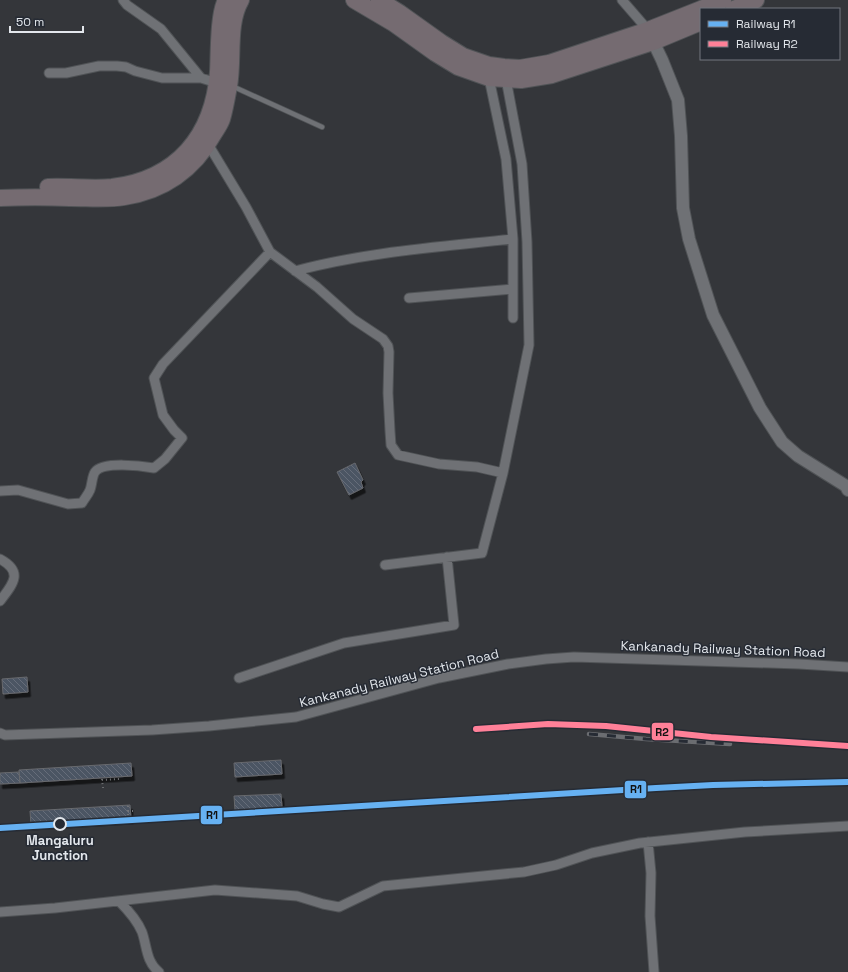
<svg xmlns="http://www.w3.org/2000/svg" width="848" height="972" font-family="'Space Grotesk',sans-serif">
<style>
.building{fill:url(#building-back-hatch);stroke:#67696d;filter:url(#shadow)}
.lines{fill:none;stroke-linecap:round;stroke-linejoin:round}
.lane-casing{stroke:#505356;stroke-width:6}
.street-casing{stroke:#505356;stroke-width:11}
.secondary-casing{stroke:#505356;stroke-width:14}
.highway-casing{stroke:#505356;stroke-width:18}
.path{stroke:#737477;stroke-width:2;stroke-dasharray:1 3;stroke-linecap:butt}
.lane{stroke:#6f7175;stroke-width:4.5}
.street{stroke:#6f7175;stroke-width:9}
.secondary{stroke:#6f7175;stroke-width:12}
.highway{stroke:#756b71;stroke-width:16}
.rail-casing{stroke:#6b6d71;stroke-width:4.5}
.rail{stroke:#262b34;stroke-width:3;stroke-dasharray:9;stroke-linecap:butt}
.rail-1-casing{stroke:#262b34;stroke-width:9}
.rail-2-casing{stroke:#262b34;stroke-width:9}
.rail-1{stroke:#66b1f2;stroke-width:6}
.rail-2{stroke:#ff8098;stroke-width:6}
.stop-dot{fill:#262b34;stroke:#e3e7ec;stroke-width:2}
.labels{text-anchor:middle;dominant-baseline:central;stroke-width:3;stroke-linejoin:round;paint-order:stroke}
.street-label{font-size:13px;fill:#e3e7ec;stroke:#262b34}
.stop-label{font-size:13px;font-weight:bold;fill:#e3e7ec;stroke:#262b34}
.line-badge{stroke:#262b34;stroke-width:1.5}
.pale-badge-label{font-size:11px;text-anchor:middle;font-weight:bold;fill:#111}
</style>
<defs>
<pattern id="building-back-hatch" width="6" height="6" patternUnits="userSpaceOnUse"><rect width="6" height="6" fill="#4c5463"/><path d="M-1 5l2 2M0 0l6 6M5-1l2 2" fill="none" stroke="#666d7a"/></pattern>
<filter id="shadow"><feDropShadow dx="2.5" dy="4.5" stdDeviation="0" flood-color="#0009"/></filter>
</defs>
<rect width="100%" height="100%" fill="#34363a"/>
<path class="building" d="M 355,463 L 363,480 L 361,482 L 363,488 L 349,495 L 337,472 Z
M 27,677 L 28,692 L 3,694 L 2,679 Z
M 281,760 L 282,774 L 235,777 L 234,763 Z
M 131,763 L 132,776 L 20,783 L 19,770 Z
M 19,772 L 20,783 L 0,784 L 0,773 Z
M 281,794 L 282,807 L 235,810 L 234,796 Z
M 130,805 L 131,819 L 31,825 L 30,811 Z"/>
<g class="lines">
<g class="lane-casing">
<path id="lane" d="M 232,86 L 322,127"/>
</g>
<g class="street-casing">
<path id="street" d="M 123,0 L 127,5 L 161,29 L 201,78 L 217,83
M 622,0 L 648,30
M 49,73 L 66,73 L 99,66 L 117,66 L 126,67 L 135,71 L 162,78 L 201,78
M 208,144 L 246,207 L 270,252 L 317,287 L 353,319 L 383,339 L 388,346 L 389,352 L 388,393 L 390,431 L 391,445 L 398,455 L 439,464 L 477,467 L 503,473
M 513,239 L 513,318
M 295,271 C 366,252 440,247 513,239 L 506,159 L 489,78
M 409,298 L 513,289
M 0,491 L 18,490 L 68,504 L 82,503 C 84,499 88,495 90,490 C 92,485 92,476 95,472 C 103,461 142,466 154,468 L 165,459 L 182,438 L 174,430 L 163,415 L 154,378 L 163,364 L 270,252
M 0,559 C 24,572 13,584 0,601
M 385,565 L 482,553 L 503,473 L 529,345 L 527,242 L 522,164 L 506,79
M 239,678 L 344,643 L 454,625 L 447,557
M 0,733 L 5,735 L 152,730 L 209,726 L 296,717 L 439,678 L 508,664 L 546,659 L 574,657 L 799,664 L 848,667
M 648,842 L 651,873 L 650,916 L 654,972
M 119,901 C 128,910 137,920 142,932 C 147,946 146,962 159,972
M 0,912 L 55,908 L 215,890 L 297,896 L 323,904 L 339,907 L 383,886 L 524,872 L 556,865 L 592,853 L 640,843 L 745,832 L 848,826"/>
</g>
<g class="secondary-casing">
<path id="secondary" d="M 650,35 L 662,60 L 678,100 L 681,136 L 683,208 L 689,239 L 713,315 L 760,408 L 782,442 L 798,456 L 846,486 L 848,490"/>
</g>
<g class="highway-casing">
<path id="highway" d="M 354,0 L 393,23 L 435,53 L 458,67 L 489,78 L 506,79 L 521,80 L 552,75 L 653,42 L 701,22
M 379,0 L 400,13 L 442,43 L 463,56 L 489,65 L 504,67 L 520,68 L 549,63 L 648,30 L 701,9
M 701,9 L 723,0
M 734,9 L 756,0
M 48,187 C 69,186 92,189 112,187 C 177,179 213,136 218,72 C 219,55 218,14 226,0
M 0,198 C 23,197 47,197 70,198 C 88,198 107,200 124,197 C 163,191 194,170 213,135 C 216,130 220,125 222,119 C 225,109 227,97 229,86 C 234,59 227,24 241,0"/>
</g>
<path class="path" d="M 103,788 L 102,780 L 120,779
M 128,806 L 128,818
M 128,811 L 134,811"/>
<use href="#lane" class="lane"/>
<use href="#street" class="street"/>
<use href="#secondary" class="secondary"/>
<use href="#highway" class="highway"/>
<g class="rail-casing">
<path id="rail" d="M 476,729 L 548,724 L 606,726 L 711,737 L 848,746
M 589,734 L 646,739 L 730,744"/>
</g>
<use href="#rail" class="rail"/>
<g class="rail-1-casing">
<path id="rail-1" d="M 0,828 L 656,788 L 713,785 L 848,782"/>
</g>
<g class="rail-2-casing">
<path id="rail-2" d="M 476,729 L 548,724 L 606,726 L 711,737 L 848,746"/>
</g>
<use href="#rail-1" class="rail-1"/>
<use href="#rail-2" class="rail-2"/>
</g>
<circle class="stop-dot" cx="60" cy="824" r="6"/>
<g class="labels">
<g class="street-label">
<text transform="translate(723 649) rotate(2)">Kankanady Railway Station Road</text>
<text transform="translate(399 678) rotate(-14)">Kankanady Railway Station Road</text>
</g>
<g class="stop-label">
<text x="60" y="840">Mangaluru<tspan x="60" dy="15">Junction</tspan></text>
</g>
</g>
<g class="line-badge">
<rect x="651" y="722" width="23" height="19" rx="4" fill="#ff8098"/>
<rect x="624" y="780" width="23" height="19" rx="4" fill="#66b1f2"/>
<rect x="200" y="805" width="23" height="20" rx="4" fill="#66b1f2"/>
</g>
<g class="pale-badge-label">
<text x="662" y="736">R2</text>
<text x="636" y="793">R1</text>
<text x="212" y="819">R1</text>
</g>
<rect x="700" y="8" width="140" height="52" fill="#262b34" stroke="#72767e"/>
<rect x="708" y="21" width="20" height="6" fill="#66b1f2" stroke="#72767e"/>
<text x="736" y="28" font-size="12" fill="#e3e7ec">Railway R1</text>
<rect x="708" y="41" width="20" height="6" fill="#ff8098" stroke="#72767e"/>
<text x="736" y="48" font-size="12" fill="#e3e7ec">Railway R2</text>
<path d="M10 26v6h73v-6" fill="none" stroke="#e3e7ec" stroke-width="2"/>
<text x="16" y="26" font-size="12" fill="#e3e7ec" stroke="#262b34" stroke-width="3" paint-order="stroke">50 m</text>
</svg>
